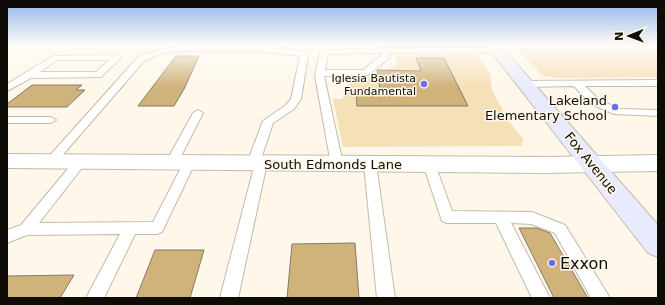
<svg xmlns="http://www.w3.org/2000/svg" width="665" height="305" font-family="'DejaVu Sans',sans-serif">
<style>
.green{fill:#f6e0b8}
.building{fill:#d0b37b;stroke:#837b6d}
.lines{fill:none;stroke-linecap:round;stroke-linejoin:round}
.service-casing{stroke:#c3bbab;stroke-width:2}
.tertiary-casing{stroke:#c3bbab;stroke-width:2}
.secondary-casing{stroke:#c3bbab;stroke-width:2}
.service{fill:#fff;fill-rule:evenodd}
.tertiary{fill:#fff;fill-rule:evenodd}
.secondary{fill:#e9ebfc;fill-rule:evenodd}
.poi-dot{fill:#696fe8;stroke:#fef7ea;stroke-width:1.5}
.labels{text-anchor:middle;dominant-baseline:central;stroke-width:3;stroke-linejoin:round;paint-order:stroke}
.far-poi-label{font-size:11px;fill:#0f0c07;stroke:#fef7ea;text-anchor:end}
.poi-label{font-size:13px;fill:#0f0c07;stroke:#fef7ea;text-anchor:end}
.street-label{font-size:13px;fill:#0f0c07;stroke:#fef7ea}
.near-poi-label{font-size:16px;fill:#0f0c07;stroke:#fef7ea;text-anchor:start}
</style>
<rect width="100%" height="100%" fill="#fef7ea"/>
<path class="green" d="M 513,45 L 658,45 L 658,77 L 558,78 L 543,76 Z
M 477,54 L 490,73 L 492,90 L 508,120 L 523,139 L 522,146 L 343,147 L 333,99 L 342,99 L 349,88 L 347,78 L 371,77 L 397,65 L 395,55 Z"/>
<path class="building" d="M 176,56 L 199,56 L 184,89 L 174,106 L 138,106 Z
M 416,58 L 444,58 L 468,106 L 357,106 L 356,89 L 380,89 L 377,70 L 421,71 Z
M 32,85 L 82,85 L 76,90 L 85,90 L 67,107 L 7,107 L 7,104 Z
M 519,228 L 537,228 L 550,233 L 588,298 L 554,298 Z
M 355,243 L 359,298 L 287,298 L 292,244 Z
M 155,250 L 204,250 L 190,298 L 136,298 Z
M 74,275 L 60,298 L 7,298 L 7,276 Z"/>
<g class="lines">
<g class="service-casing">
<path id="service" d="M 213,46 C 231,46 297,44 308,55 L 301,99 L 294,109 L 273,123 L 261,159 L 265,160 L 267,163 L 238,298 L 220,298 L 254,167 L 249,166 L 247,163 L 263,121 L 286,105 L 291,99 L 300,56 L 260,51 L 192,51 L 164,52 L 144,61 L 54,165 L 50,166 L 46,165 L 44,162 L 138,57 L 164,48 Z
M 385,48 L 498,48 L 502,50 L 498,52 L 389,53 L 389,58 L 368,75 L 324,76 L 343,164 L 341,167 L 337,168 L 333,167 L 331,164 L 315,76 L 320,52 L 324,50 ZM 381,53 L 382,55 L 363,70 L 325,70 L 328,54 Z
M 117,55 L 121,57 L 120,59 L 101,77 L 31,78 L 7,91 L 7,84 L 53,56 ZM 57,60 L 109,60 L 96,72 L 40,72 Z
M 658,80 L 658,86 L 585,86 L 599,100 L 620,109 L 658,110 L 658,116 L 614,114 L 591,104 L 574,86 L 527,87 L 522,84 L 527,81 Z
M 198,110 L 203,113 L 178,162 L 176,165 L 172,166 L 168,165 L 166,162 L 193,113 Z
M 7,117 L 51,117 L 56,120 L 51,123 L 7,123 Z
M 80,158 L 84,159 L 86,162 L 84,165 L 39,223 L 153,222 L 185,160 L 189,159 L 193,160 L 195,163 L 162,232 L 157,234 L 135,234 L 104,298 L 86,298 L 120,234 L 27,235 L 7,243 L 7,230 L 21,225 L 76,159 Z
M 370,160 L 374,161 L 376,164 L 395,298 L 377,298 L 364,164 L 366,161 Z
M 429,160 L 433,161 L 435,164 L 452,211 L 532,212 L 565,225 L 610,298 L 591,298 L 555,233 L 531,224 L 511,223 L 550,298 L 532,298 L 496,223 L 447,223 L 442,221 L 423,164 L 425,161 Z"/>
</g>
<g class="tertiary-casing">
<path id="tertiary" d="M 7,154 L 546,157 L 658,155 L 658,171 L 546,173 L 7,168 Z"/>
</g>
<g class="secondary-casing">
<path id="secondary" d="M 486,45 L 500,45 L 658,225 L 658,257 L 648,253 Z"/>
</g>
<use href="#service" class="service"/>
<use href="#tertiary" class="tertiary"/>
<use href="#secondary" class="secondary"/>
</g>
<linearGradient id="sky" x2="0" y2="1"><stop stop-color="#90b4ea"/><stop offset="0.52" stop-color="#fffbf6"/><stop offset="1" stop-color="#fffbf6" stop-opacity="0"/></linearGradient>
<rect width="665" height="87" fill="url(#sky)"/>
<g class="poi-dot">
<circle cx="424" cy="84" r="4"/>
<circle cx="615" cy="107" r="4"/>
<circle cx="552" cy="263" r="4"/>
</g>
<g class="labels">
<g class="far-poi-label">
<text x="416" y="78">Iglesia Bautista<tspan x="416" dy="13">Fundamental</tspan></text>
</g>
<g class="poi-label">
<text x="607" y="100">Lakeland<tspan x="607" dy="15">Elementary School</tspan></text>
</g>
<g class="street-label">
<text transform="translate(591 163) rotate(51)">Fox Avenue</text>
<text x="333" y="164">South Edmonds Lane</text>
</g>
<g class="near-poi-label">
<text x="560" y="263">Exxon</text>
</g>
</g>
<rect width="665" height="305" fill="none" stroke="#0f0c07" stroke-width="16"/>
<g transform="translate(629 36) rotate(269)" stroke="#fef7ea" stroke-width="3" paint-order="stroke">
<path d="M0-3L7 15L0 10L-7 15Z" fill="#0f0c07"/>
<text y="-6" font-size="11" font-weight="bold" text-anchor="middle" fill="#0f0c07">N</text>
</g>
</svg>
